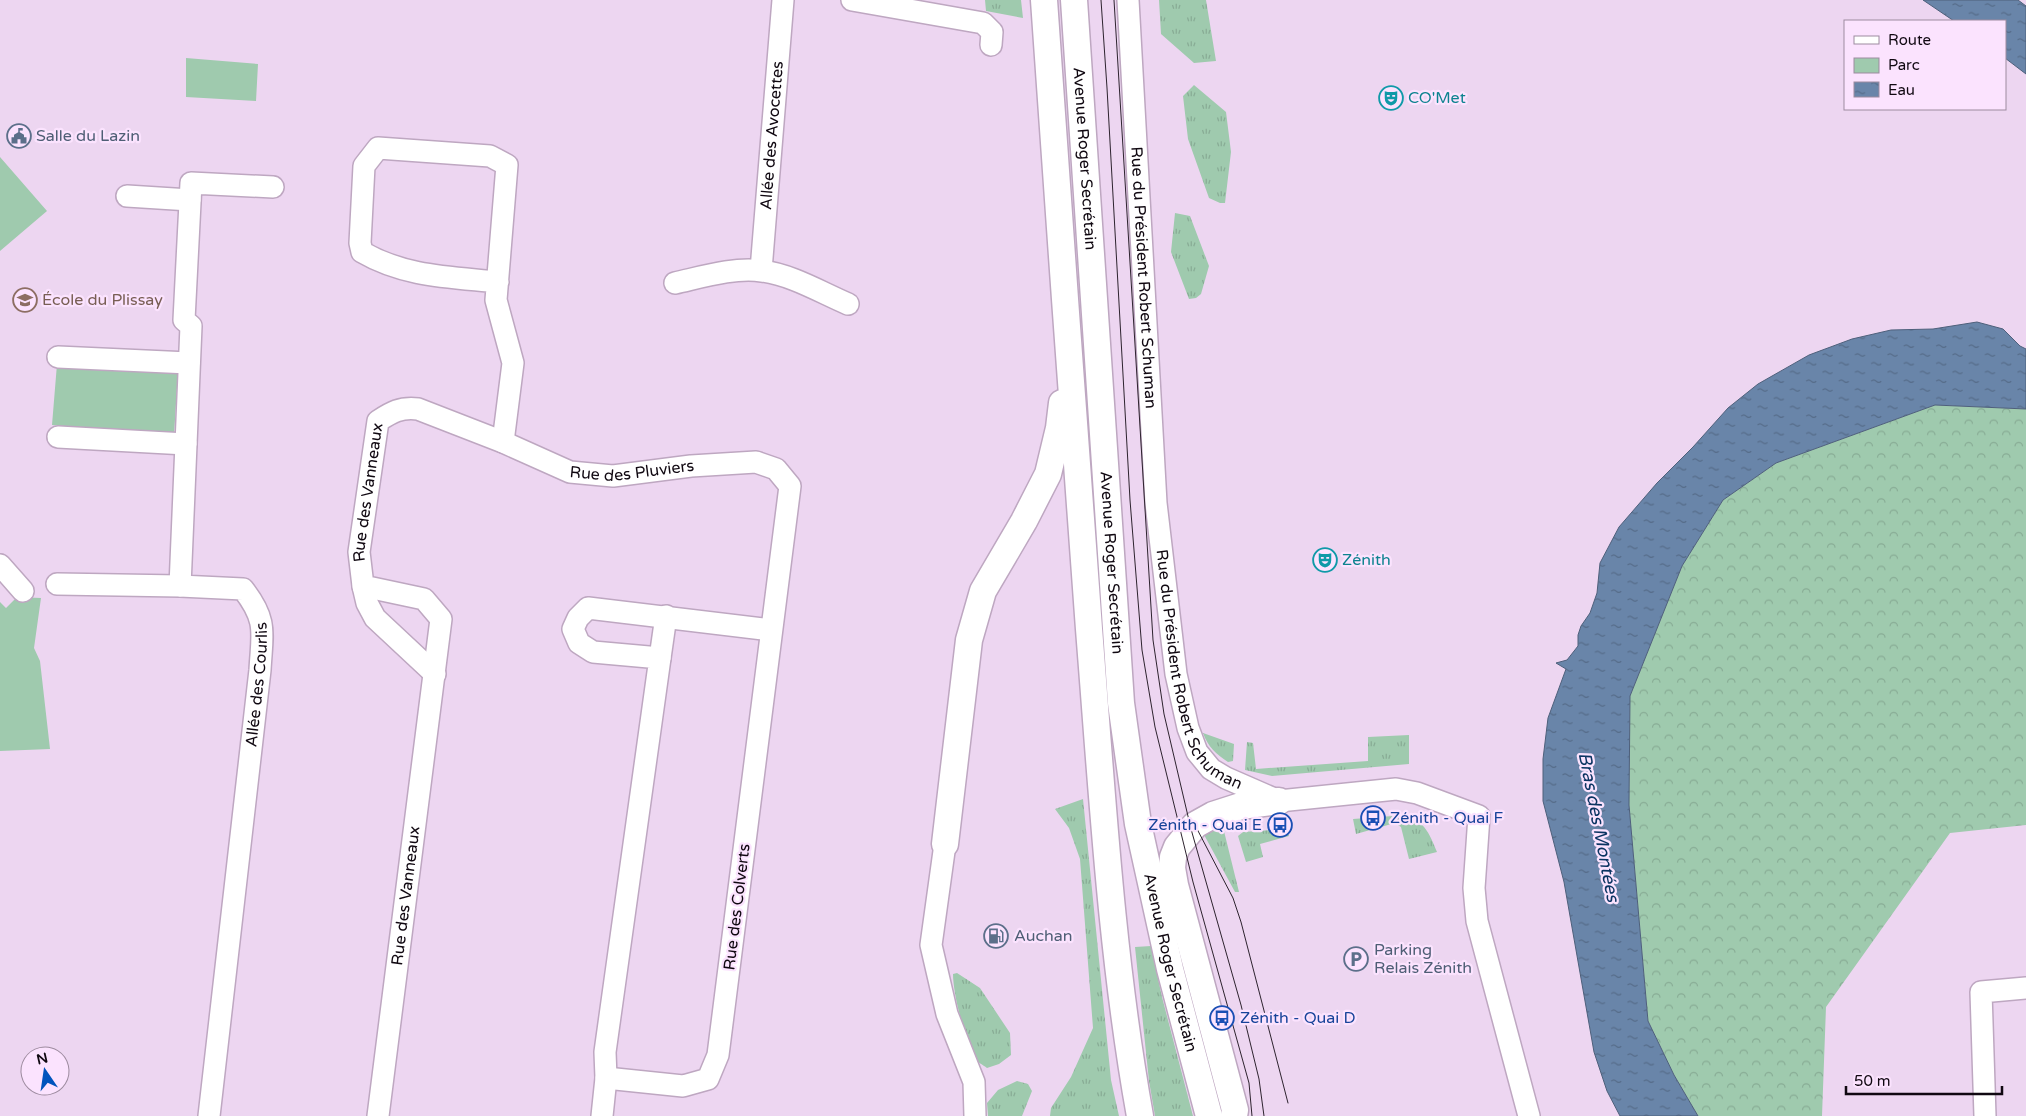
<svg xmlns="http://www.w3.org/2000/svg" width="2026" height="1116" font-family="'Varela Round',sans-serif">
<style>
.grass{fill:url(#grass-tufts)}
.forest{fill:url(#forest-crowns)}
.green{fill:#9fcaae}
.water{fill:url(#water-ripples);stroke:#4e607b}
.lines{fill:none;stroke-linecap:round;stroke-linejoin:round}
.minor-casing{stroke:#bea7c1;stroke-width:24}
.major-casing{stroke:#bea7c1;stroke-width:29}
.minor{stroke:#fff;stroke-width:21}
.major{stroke:#fff;stroke-width:26}
.tram{stroke:#2d232e;stroke-width:1}
.labels{text-anchor:middle;dominant-baseline:central;stroke-width:4.5;stroke-linejoin:round;paint-order:stroke}
.culture-label{font-size:16px;fill:#0d838f;stroke:#fbe3fe;text-anchor:start}
.street-label{font-size:16px;fill:#100811;stroke:#fbe3fe}
.service-label{font-size:16px;fill:#4e5e75;stroke:#fbe3fe;text-anchor:start}
.education-label{font-size:16px;fill:#785e54;stroke:#fbe3fe;text-anchor:start}
.transit-label{font-size:16px;fill:#164399;stroke:#fbe3fe;text-anchor:start}
.water-label{font-size:18px;font-style:italic;fill:#0b3462;stroke:#fbe3fe}
</style>
<defs>
<pattern id="grass-tufts" width="24" height="20" patternUnits="userSpaceOnUse" patternTransform="scale(1.25)"><rect width="24" height="20" fill="#9fcaae"/><path d="M3 7l-1-3M5 7V3M7 7l1-3M15 17l-1-3M17 17v-4M19 17l1-3" fill="none" stroke="#88ac95"/></pattern>
<pattern id="forest-crowns" width="20" height="18" patternUnits="userSpaceOnUse" patternTransform="scale(1.25)"><rect width="20" height="18" fill="#9fcaae"/><path d="M2 6a3 3 0 1 1 6 0M12 15a3 3 0 1 1 6 0" fill="none" stroke="#88ac95"/></pattern>
<pattern id="water-ripples" width="26" height="14" patternUnits="userSpaceOnUse" patternTransform="scale(1.25)"><rect width="26" height="14" fill="#6985a9"/><path d="M2 4q2-2 4 0t4 0M15 11q2-2 4 0t4 0" fill="none" stroke="#556b88"/></pattern>
</defs>
<rect width="100%" height="100%" fill="#edd6f1"/>
<path class="grass" d="M 985,0 L 1021,0 L 1023,18 L 986,11 Z
M 1159,0 L 1206,0 L 1216,61 L 1194,63 L 1161,34 Z
M 1194,85 L 1226,112 L 1231,152 L 1225,203 L 1220,203 L 1209,198 L 1188,139 L 1183,96 Z
M 1175,213 L 1190,216 L 1209,266 L 1201,294 L 1196,298 L 1189,299 L 1171,252 Z
M 1203,733 L 1234,744 L 1233,761 L 1228,762 C 1216,754 1208,747 1203,733 Z
M 1409,735 L 1409,764 L 1272,776 L 1245,770 L 1247,742 L 1253,743 L 1256,769 L 1368,761 L 1368,737 Z
M 1083,799 L 1111,1080 L 1119,1116 L 1050,1116 L 1051,1108 L 1071,1077 L 1093,1028 L 1080,859 L 1069,828 L 1055,809 Z
M 1393,816 C 1422,817 1427,827 1437,852 L 1409,859 L 1401,827 L 1395,823 L 1356,834 L 1353,819 Z
M 1222,823 L 1239,892 L 1235,892 L 1202,831 Z
M 1287,829 L 1289,836 L 1260,844 L 1263,857 L 1246,862 L 1238,836 L 1243,832 Z
M 1151,946 L 1162,997 L 1193,1116 L 1155,1116 L 1149,1081 L 1135,947 Z
M 957,973 L 980,988 L 1010,1033 L 1011,1055 L 999,1064 L 987,1068 C 983,1065 977,1062 975,1058 C 965,1039 953,995 953,974 Z
M 1017,1081 L 1028,1084 L 1032,1091 L 1022,1116 L 988,1116 L 987,1103 L 998,1090 Z"/>
<path class="forest" d="M 1935,405 L 2026,409 L 2026,825 L 1950,833 L 1826,1007 L 1822,1116 L 1698,1116 L 1674,1075 L 1648,1021 L 1629,805 L 1630,696 L 1682,566 L 1723,500 L 1776,463 Z"/>
<path class="green" d="M 186,58 L 258,64 L 256,101 L 186,97 Z
M 0,157 L 47,211 L 0,251 Z
M 57,364 L 178,372 L 174,435 L 52,425 Z
M 17,597 L 41,598 L 34,648 L 40,661 L 50,749 L 0,751 L 0,602 L 6,608 Z"/>
<path class="water" d="M 1923,0 L 2018,0 L 2026,6 L 2026,74 L 2005,58 L 2005,21 L 1954,21 Z
M 1977,322 L 2003,329 L 2020,346 L 2026,349 L 2026,409 L 1935,405 L 1776,463 L 1723,500 L 1682,566 L 1630,696 L 1629,805 L 1648,1021 L 1674,1075 L 1698,1116 L 1620,1116 L 1607,1091 L 1594,1052 L 1564,882 L 1543,801 L 1543,759 L 1548,718 L 1566,669 L 1556,663 L 1567,660 L 1578,646 L 1578,635 L 1581,626 L 1590,613 L 1597,593 L 1600,563 L 1619,527 L 1657,483 L 1693,447 L 1728,408 L 1758,384 L 1809,355 L 1852,339 L 1891,330 L 1933,329 Z"/>
<g class="lines">
<g class="minor-casing">
<g id="minor">
<path d="M 852,0 L 983,23 L 992,32 L 991,45"/>
<path id="s1" d="M 1128,0 L 1156,503 L 1176,674 L 1188,728 L 1197,752 L 1211,769 L 1226,778 L 1279,801 L 1396,789 L 1417,793 L 1479,816 L 1474,888 L 1477,921 L 1529,1116"/>
<path d="M 127,196 L 190,200"/>
<path id="s2" d="M 761,270 L 783,0"/>
<path d="M 498,282 C 450,277 405,277 362,252 L 360,243 L 364,166 L 378,148 L 490,156 L 507,165 L 496,300 L 513,363 L 503,442"/>
<path d="M 675,283 C 702,277 734,267 762,271 C 792,275 820,292 848,304"/>
<path d="M 58,357 L 189,363"/>
<path d="M 58,437 L 186,444"/>
<path d="M 0,565 L 23,591"/>
<path d="M 57,584 L 180,586"/>
<path d="M 363,586 L 367,603 L 375,618 L 435,674"/>
<path d="M 660,658 L 666,616"/>
<path d="M 945,844 L 931,945 L 947,1014 L 974,1082 L 975,1116"/>
<path id="s3" d="M 209,1116 L 260,670 C 262,633 268,621 243,589 L 180,586 L 191,326 L 184,320 L 191,183 L 273,187"/>
<path id="s4" d="M 378,1116 L 441,619 L 424,599 L 363,586 L 359,552 L 378,421 C 392,412 400,407 418,409 L 503,442 L 570,472 L 613,476 L 691,466 L 756,462 L 776,469 L 790,486 L 718,1055 L 708,1079 L 683,1086 L 606,1078"/>
<path d="M 602,1116 L 606,1078 L 605,1052 L 660,658 L 593,652 L 579,643 L 573,629 L 578,618 L 588,608 L 771,630"/>
<path d="M 1985,1116 L 1981,992 L 2026,988"/>
</g>
</g>
<g class="major-casing">
<g id="major">
<path d="M 1044,0 C 1058,210 1074,419 1089,629 C 1102,791 1111,955 1140,1116"/>
<path id="s5" d="M 1074,0 L 1121,703 L 1138,824 L 1170,969 L 1209,1116"/>
<path d="M 945,844 L 969,640 L 983,591 L 1024,521 L 1048,474 L 1059,428 L 1062,403"/>
<path d="M 1234,1116 L 1235,1110 L 1175,885 L 1172,868 L 1173,857 L 1177,847 L 1195,825 L 1213,815 L 1241,806 L 1279,801"/>
</g>
</g>
<use href="#minor" class="minor"/>
<use href="#major" class="major"/>
<path class="tram" d="M 1101,0 L 1107,88 L 1130,500 L 1142,650 L 1155,727 L 1193,882 L 1249,1083 L 1252,1116
M 1114,0 L 1153,640 L 1164,714 L 1191,829 L 1241,1005 L 1259,1079 L 1264,1116
M 1196,827 L 1233,898 L 1241,922 L 1288,1103"/>
</g>
<defs>
<g id="theatre-ring" transform="scale(1.25)"><circle r="9.5" fill="#fbe3fe" stroke="#0f9aa8" stroke-width="1.5"/><path d="M-5-5.5Q0-4 5-5.5V0Q5 5 0 6Q-5 5-5 0ZM-3.3-2.5H-1v1.5H-3.3ZM1-2.5H3.3v1.5H1ZM-2.8 1Q0 5.5 2.8 1Z" fill="#0f9aa8"/></g>
<g id="civic-ring" transform="scale(1.25)"><circle r="9.5" fill="#fbe3fe" stroke="#5c6f8a" stroke-width="1.5"/><path d="M-.6-6.5H3V-4.5H.6V-3L4-1V1h2V6H-6V1h2V-1L-.6-3ZM-1.2 2.5V6h2.4V2.5Z" fill="#5c6f8a"/></g>
<g id="school-ring" transform="scale(1.25)"><circle r="9.5" fill="#fbe3fe" stroke="#8d6e63" stroke-width="1.5"/><path d="M0-5L7-2L0 1L-7-2ZM-4 1L0 2.5L4 1V4Q0 6-4 4Z" fill="#8d6e63"/></g>
<g id="bus-ring" transform="scale(1.25)"><circle r="9.5" fill="#fbe3fe" stroke="#1a4fb4" stroke-width="1.5"/><path d="M-5-6H5V4H4V6H2V4H-2V6H-4V4H-5ZM-3.5-4V0h7V-4ZM-3.5 1.2v1.5H-2V1.2ZM2 1.2v1.5H3.5V1.2Z" fill="#1a4fb4"/></g>
<g id="fuel-ring" transform="scale(1.25)"><circle r="9.5" fill="#fbe3fe" stroke="#5c6f8a" stroke-width="1.5"/><path d="M-5.5-6h7V0h2V4h1.3V-2.5L3-4.5l.8-.8L6-3V5H2.5V1h-1V6h-7ZM-4.2-4.7v3.2H.2V-4.7Z" fill="#5c6f8a"/></g>
<g id="parking-ring" transform="scale(1.25)"><circle r="9.5" fill="#fbe3fe" stroke="#5c6f8a" stroke-width="1.5"/><path d="M-3.5-5.5H1a3.5 3.5 0 0 1 0 7H-1V5.5H-3.5ZM-1-3.4V-.6H.8a1.4 1.4 0 0 0 0-2.8Z" fill="#5c6f8a"/></g>
</defs>
<g fill-rule="evenodd">
<use href="#theatre-ring" x="1391" y="98"/>
<use href="#civic-ring" x="19" y="136"/>
<use href="#school-ring" x="25" y="300"/>
<use href="#theatre-ring" x="1325" y="560"/>
<use href="#bus-ring" x="1373" y="818"/>
<use href="#bus-ring" x="1280" y="825"/>
<use href="#fuel-ring" x="996" y="936"/>
<use href="#parking-ring" x="1356" y="959"/>
<use href="#bus-ring" x="1222" y="1018"/>
</g>
<g class="labels">
<g class="culture-label">
<text x="1408" y="98">CO'Met</text>
<text x="1342" y="560">Zénith</text>
</g>
<g class="street-label">
<text stroke="none"><textPath href="#s2" startOffset="135">Allée des Avocettes</textPath></text>
<text stroke="none"><textPath href="#s5" startOffset="159">Avenue Roger Secrétain</textPath></text>
<text stroke="none"><textPath href="#s1" startOffset="278">Rue du Président Robert Schuman</textPath></text>
<text stroke="none"><textPath href="#s4" startOffset="1026">Rue des Pluviers</textPath></text>
<text stroke="none"><textPath href="#s4" startOffset="684">Rue des Vanneaux</textPath></text>
<text stroke="none"><textPath href="#s5" startOffset="564">Avenue Roger Secrétain</textPath></text>
<text stroke="none"><textPath href="#s1" startOffset="682">Rue du Président Robert Schuman</textPath></text>
<text stroke="none"><textPath href="#s3" startOffset="434">Allée des Courlis</textPath></text>
<text stroke="none"><textPath href="#s4" startOffset="222">Rue des Vanneaux</textPath></text>
<text transform="translate(737 907) rotate(-83)">Rue des Colverts</text>
<text stroke="none"><textPath href="#s5" startOffset="969">Avenue Roger Secrétain</textPath></text>
</g>
<g class="service-label">
<text x="36" y="136">Salle du Lazin</text>
<text x="1014" y="936">Auchan</text>
<text x="1374" y="950">Parking<tspan x="1374" dy="18">Relais Zénith</tspan></text>
</g>
<g class="education-label">
<text x="42" y="300">École du Plissay</text>
</g>
<g class="transit-label">
<text x="1390" y="818">Zénith - Quai F</text>
<text x="1262" y="825" text-anchor="end">Zénith - Quai E</text>
<text x="1240" y="1018">Zénith - Quai D</text>
</g>
<g class="water-label">
<text transform="translate(1599 827) rotate(79)">Bras des Montées</text>
</g>
</g>
<rect x="1844" y="20" width="162" height="90" fill="#fbe3fe" stroke="#9d8b9f"/>
<rect x="1854" y="36" width="25" height="8" fill="#ffffff" stroke="#9d8b9f"/>
<text x="1888" y="45" font-size="15" fill="#100811">Route</text>
<rect x="1854" y="58" width="25" height="15" fill="#9fcaae" stroke="#9d8b9f"/>
<text x="1888" y="70" font-size="15" fill="#100811">Parc</text>
<rect x="1854" y="82" width="25" height="15" fill="url(#water-ripples)" stroke="#9d8b9f"/>
<text x="1888" y="95" font-size="15" fill="#100811">Eau</text>
<g transform="translate(45 1071) rotate(347)"><circle r="24" fill="#fbe3fe" stroke="#9d8b9f"/>
<path d="M0-4L9 19L0 12L-9 19Z" fill="#0054bd"/>
<text y="-8" font-size="14" font-weight="bold" text-anchor="middle" fill="#100811">N</text>
</g>
<path d="M1846 1086v8h156v-8" fill="none" stroke="#100811" stroke-width="2.5"/>
<text x="1854" y="1086" font-size="15" fill="#100811" stroke="#fbe3fe" stroke-width="4" paint-order="stroke">50 m</text>
</svg>
